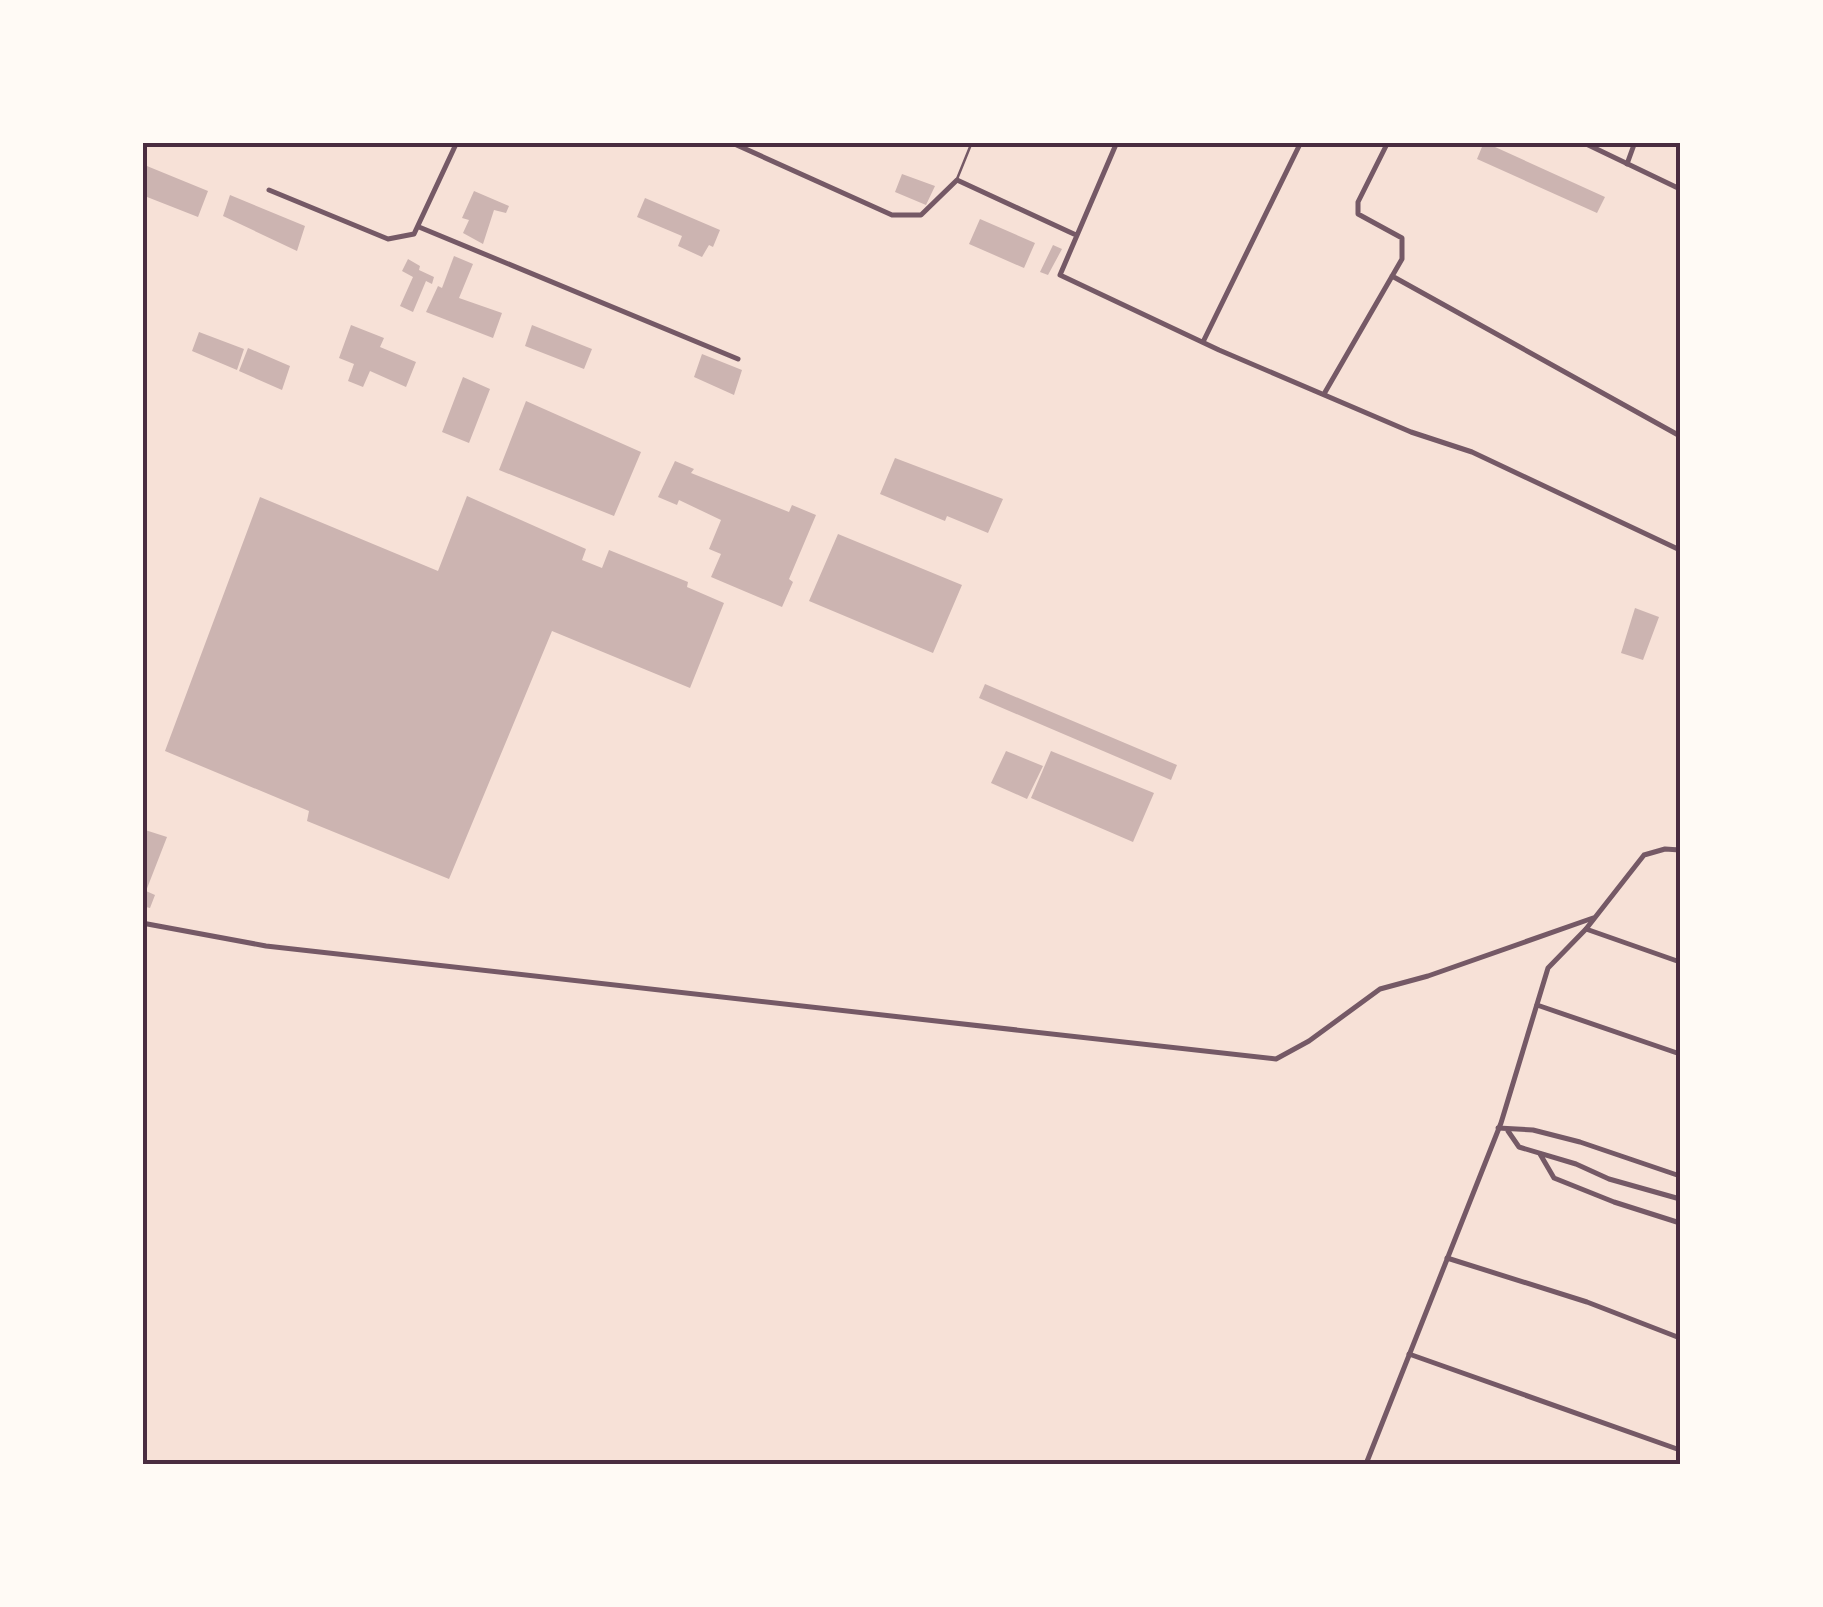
<svg xmlns="http://www.w3.org/2000/svg" width="1823" height="1607" font-family="'DejaVu Sans',sans-serif">
<style>
.building{fill:#ccb4b1}
.lines{fill:none;stroke-linecap:round;stroke-linejoin:round}
.service{stroke:#755966;stroke-width:2.5}
.minor{stroke:#755966;stroke-width:5}
.tertiary{stroke:#755966;stroke-width:5}
.neatline{fill:none;stroke:#4a2c40;stroke-width:4}
</style>
<rect width="100%" height="100%" fill="#f7e1d7"/>
<path class="building" d="M 1484,142 L 1605,197 L 1597,213 L 1477,159 Z
M 142,164 L 208,191 L 198,217 L 142,195 Z
M 902,174 L 935,186 L 926,205 L 895,192 Z
M 474,191 L 509,206 L 506,213 L 494,210 L 483,244 L 463,233 L 469,220 L 462,218 Z
M 230,195 L 305,226 L 297,251 L 223,216 Z
M 645,198 L 720,230 L 713,247 L 709,245 L 702,257 L 678,246 L 682,236 L 637,217 Z
M 980,219 L 1035,243 L 1024,268 L 969,244 Z
M 1053,245 L 1062,249 L 1048,275 L 1040,272 Z
M 454,256 L 473,264 L 459,298 L 502,313 L 493,338 L 426,312 L 438,286 L 442,288 Z
M 408,259 L 420,266 L 419,270 L 434,277 L 432,284 L 426,281 L 413,312 L 400,306 L 413,277 L 402,271 Z
M 351,325 L 384,338 L 380,347 L 416,362 L 406,387 L 370,371 L 363,387 L 348,381 L 354,364 L 339,358 Z
M 532,325 L 592,349 L 584,369 L 525,346 Z
M 199,332 L 244,349 L 237,370 L 192,351 Z
M 248,348 L 290,366 L 282,390 L 239,371 Z
M 702,354 L 742,370 L 734,395 L 694,377 Z
M 463,377 L 490,389 L 469,443 L 442,432 Z
M 526,401 L 641,452 L 614,516 L 499,470 Z
M 895,458 L 1003,499 L 988,533 L 947,516 L 945,521 L 880,494 Z
M 675,461 L 694,469 L 691,473 L 789,512 L 792,505 L 816,515 L 789,579 L 793,582 L 782,607 L 711,577 L 721,554 L 709,549 L 721,520 L 679,500 L 677,505 L 658,497 Z
M 467,496 L 586,549 L 582,560 L 602,568 L 609,550 L 688,582 L 687,587 L 724,603 L 690,688 L 552,631 L 449,879 L 307,821 L 309,811 L 165,751 L 260,497 L 438,571 Z
M 838,534 L 962,585 L 933,653 L 809,601 Z
M 1635,608 L 1659,617 L 1643,660 L 1621,653 Z
M 985,684 L 1177,765 L 1171,780 L 979,698 Z
M 1006,751 L 1043,766 L 1027,799 L 991,783 Z
M 1051,751 L 1154,793 L 1133,842 L 1031,798 Z
M 142,829 L 167,837 L 146,891 L 155,895 L 150,908 L 142,906 Z"/>
<g class="lines">
<path class="service" d="M 957,179 L 972,142"/>
<path class="minor" d="M 730,142 L 892,215 L 921,215 L 957,180 L 1076,235
M 1117,142 L 1060,275 L 1219,350 L 1411,432 L 1472,452 L 1680,550
M 1627,164 L 1635,142
M 1392,276 L 1680,436
M 1203,342 L 1301,142
M 1324,394 L 1402,259 L 1402,238 L 1358,214 L 1358,202 L 1388,142
M 142,923 L 266,946 L 1276,1059 L 1309,1041 L 1380,989 L 1428,976 L 1593,918
M 1586,929 L 1680,962
M 1537,1005 L 1680,1054
M 1498,1128 L 1533,1130 L 1580,1142 L 1680,1176
M 1508,1131 L 1519,1147 L 1576,1164 L 1609,1179 L 1680,1199
M 1540,1154 L 1554,1178 L 1614,1202 L 1680,1223
M 1447,1258 L 1587,1302 L 1680,1338
M 1409,1354 L 1680,1450"/>
<path class="tertiary" d="M 1582,142 L 1680,189
M 269,190 L 388,239 L 414,234 L 457,142
M 419,227 L 738,359
M 1366,1464 L 1501,1123 L 1548,968 L 1586,929 L 1644,855 L 1665,849 L 1680,850"/>
</g>
<rect width="1823" height="1607" fill="none" stroke="#fffaf5" stroke-width="290"/>
<rect x="145" y="145" width="1533" height="1317" class="neatline"/>
</svg>
